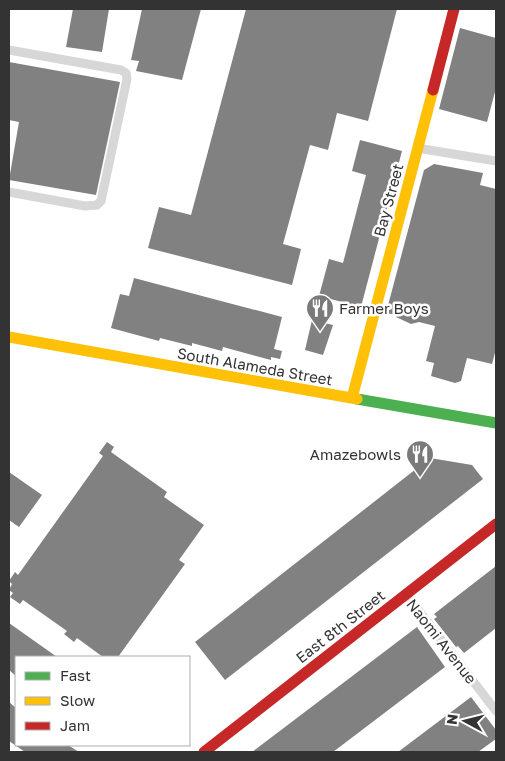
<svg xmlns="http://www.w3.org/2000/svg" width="505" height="761" font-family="'Golos Text',sans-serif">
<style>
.building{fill:#818181}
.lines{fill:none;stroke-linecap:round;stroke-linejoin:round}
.street{stroke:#d7d7d7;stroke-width:9}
.fast{stroke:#4caf50;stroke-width:11}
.slow{stroke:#ffc107;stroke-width:11}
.jam{stroke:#c62828;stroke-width:11}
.labels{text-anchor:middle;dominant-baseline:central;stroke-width:5;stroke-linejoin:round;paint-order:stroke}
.street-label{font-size:15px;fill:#333;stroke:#fff}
.poi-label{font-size:15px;fill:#333;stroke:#fff;text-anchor:start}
</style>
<rect width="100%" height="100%" fill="#fff"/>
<path class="building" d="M 73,9 L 109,9 L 102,52 L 66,47 Z
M 142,9 L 201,9 L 182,80 L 136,71 L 139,61 L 131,60 Z
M 246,9 L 397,9 L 368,121 L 337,113 L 328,150 L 310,145 L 283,244 L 301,249 L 292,285 L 148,248 L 159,207 L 191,215 Z
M 460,28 L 496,38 L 496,88 L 487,122 L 439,109 Z
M 9,62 L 120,82 L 96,195 L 9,180 L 19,122 L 9,120 Z
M 360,140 L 402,151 L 361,307 L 319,296 L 329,259 L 343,263 L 366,175 L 352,171 Z
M 434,164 L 483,173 L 480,185 L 496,189 L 496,349 L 492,364 L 467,358 L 461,381 L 455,383 L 431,376 L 434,363 L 426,361 L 435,326 L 419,322 L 411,324 L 396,317 L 397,315 L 386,313 L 424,170 Z
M 134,278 L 282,317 L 274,349 L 282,351 L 280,359 L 271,357 L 271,360 L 223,347 L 222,351 L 192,343 L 192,346 L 160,338 L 159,341 L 111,328 L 120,294 L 129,296 Z
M 312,320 L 333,325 L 323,355 L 305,350 Z
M 107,442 L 114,447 L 111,452 L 167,492 L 164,497 L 204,525 L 179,560 L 185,564 L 118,657 L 103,657 L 77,638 L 74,642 L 64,634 L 67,631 L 23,600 L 20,604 L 10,597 L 13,593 L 9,590 L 12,584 L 9,581 L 15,572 L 18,575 L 103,456 L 99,453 Z
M 430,458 L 472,465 L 483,479 L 225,680 L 195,642 Z
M 9,472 L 42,495 L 19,527 L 9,520 Z
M 496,566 L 496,628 L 464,653 L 458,646 L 456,647 L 434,619 L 437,617 L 434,614 Z
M 9,623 L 57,657 L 16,657 L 16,676 L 9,670 Z
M 417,627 L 445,667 L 333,752 L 252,752 Z
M 471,697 L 496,730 L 496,739 L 478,752 L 398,752 Z
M 9,702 L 16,708 L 16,745 L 68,745 L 79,752 L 25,752 L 9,741 Z"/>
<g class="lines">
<path class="street" d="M 9,50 L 121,70 L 126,73 L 127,79 L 101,201 L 97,205 L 85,206 L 9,192
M 417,148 L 496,161
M 406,594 L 496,711"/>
<path class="fast" d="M 357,399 L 496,423"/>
<path class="slow" d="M 9,337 L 357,399
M 352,398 L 433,90"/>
<path class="jam" d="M 433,90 L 454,9
M 204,752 L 496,524"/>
</g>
<defs>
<g id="restaurant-pin" transform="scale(1.4375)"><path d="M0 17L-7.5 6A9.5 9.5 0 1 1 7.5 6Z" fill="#7a7a7a" stroke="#fff"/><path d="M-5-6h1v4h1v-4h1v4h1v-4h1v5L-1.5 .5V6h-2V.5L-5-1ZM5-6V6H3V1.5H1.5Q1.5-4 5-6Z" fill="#fff"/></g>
</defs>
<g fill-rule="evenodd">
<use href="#restaurant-pin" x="320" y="308"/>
<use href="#restaurant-pin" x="420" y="454"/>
</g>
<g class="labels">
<g class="street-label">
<text transform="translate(388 200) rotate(-75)">Bay Street</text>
<text transform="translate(255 366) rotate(10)">South Alameda Street</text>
<text transform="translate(340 626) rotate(-38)">East 8th Street</text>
<text transform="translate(442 641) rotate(52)">Naomi Avenue</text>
</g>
<g class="poi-label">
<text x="339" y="308">Farmer Boys</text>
<text x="401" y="454" text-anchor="end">Amazebowls</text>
</g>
</g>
<rect width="505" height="761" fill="none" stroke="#333333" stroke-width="20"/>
<rect x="15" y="656" width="175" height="90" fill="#ffffff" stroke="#adadad"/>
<rect x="25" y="672" width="25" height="8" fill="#4caf50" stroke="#adadad"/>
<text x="60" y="681" font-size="15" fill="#333333">Fast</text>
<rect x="25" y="697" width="25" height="8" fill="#ffc107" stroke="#adadad"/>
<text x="60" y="706" font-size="15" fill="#333333">Slow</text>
<rect x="25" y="722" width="25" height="8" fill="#c62828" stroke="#adadad"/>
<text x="60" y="731" font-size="15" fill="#333333">Jam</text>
<g transform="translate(465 721) rotate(277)" stroke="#ffffff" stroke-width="4" paint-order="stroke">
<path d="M0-4L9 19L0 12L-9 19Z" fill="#333333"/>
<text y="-8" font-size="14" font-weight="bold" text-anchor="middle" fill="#333333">N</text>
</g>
</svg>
